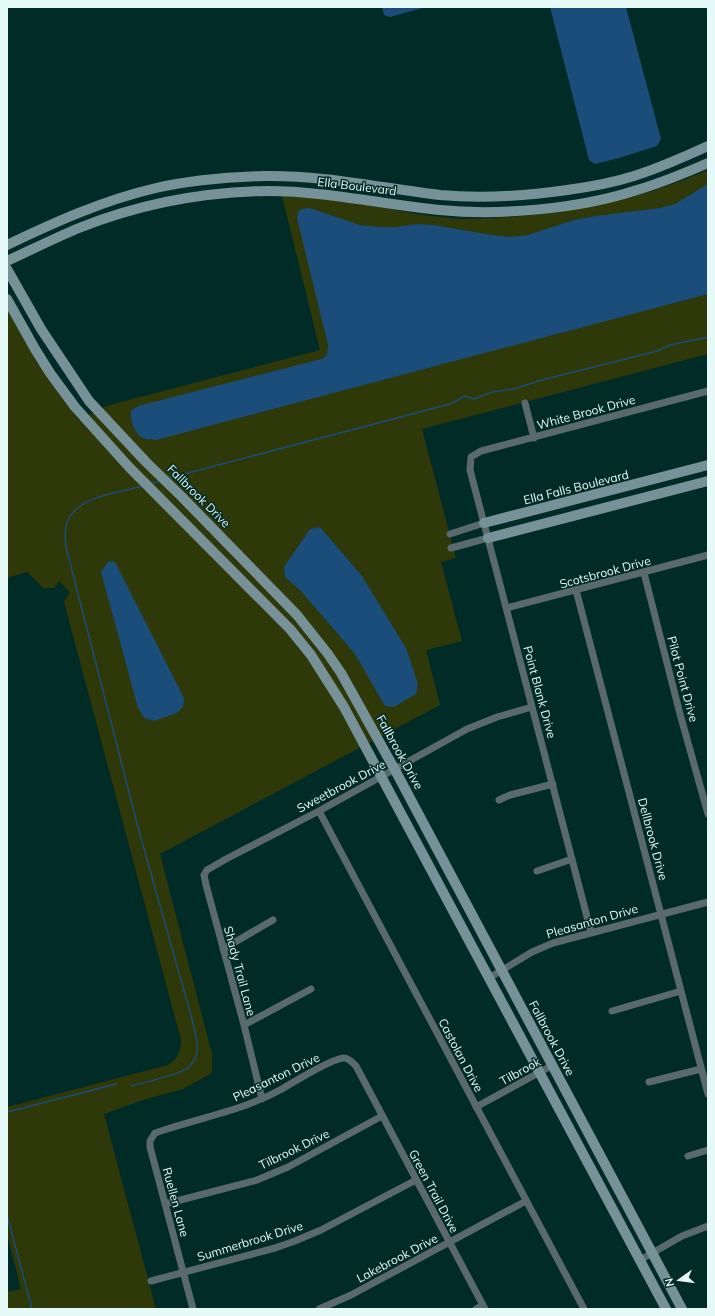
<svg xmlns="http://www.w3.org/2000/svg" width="715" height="1316" font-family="Mulish,sans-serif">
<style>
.green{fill:#2f3808}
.water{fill:#1a4d79}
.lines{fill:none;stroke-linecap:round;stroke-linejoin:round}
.stream{stroke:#1a4d79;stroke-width:1.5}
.street{stroke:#5a696e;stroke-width:7}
.secondary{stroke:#779198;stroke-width:10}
.labels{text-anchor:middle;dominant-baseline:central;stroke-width:3;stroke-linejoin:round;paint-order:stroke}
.street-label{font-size:12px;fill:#e5faf6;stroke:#012b27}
</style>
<rect width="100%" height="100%" fill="#012b27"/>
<path class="green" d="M 708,170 L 708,354 L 422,429 L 456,558 L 441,562 L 462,641 L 426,650 L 440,705 L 160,854 L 212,1054 L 212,1073 L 183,1089 L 143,1100 L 104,1114 L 156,1309 L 7,1309 L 7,1292 L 21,1289 L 7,1234 L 7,1107 L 168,1065 C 178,1058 181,1052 181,1040 L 64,602 L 70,592 L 59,581 L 54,588 L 43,588 L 27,572 L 7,578 L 7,309 L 36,361 L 62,398 L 79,420 L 106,406 L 320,350 L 282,196 C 298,197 315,198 331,200 C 375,204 418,217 463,219 C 482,219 502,218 521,216 C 587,211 647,196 708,170 Z"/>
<path class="water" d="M 382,7 L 426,7 L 390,17 L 384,15 Z
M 550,7 L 626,7 L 661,139 L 657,146 L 619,158 L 595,164 L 589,160 Z
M 708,184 L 708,294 L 156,440 C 153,439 147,440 143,438 C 134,435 130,419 131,411 L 138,406 L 322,359 L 327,355 L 328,345 L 297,218 L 298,212 L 302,209 L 310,208 L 360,225 L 377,227 L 396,227 L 416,224 L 434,225 L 492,235 L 510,237 L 528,235 L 574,220 L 595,216 L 660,208 L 675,204 Z
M 320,527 L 362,576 L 406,648 L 418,684 L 416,694 L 394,707 L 385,706 L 355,654 L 300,590 L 285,577 L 284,567 L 310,529 Z
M 112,561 L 115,562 L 184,698 L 183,707 L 177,713 L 154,721 L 144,718 L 138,708 L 101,572 L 108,562 Z"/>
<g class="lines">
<path class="stream" d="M 169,478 L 450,404 L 465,396 L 474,399 L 492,392 L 514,389 L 538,381 L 657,351 L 670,345 L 708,337
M 150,484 L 160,481
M 132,1086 C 145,1082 179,1075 188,1068 C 191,1065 195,1060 196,1056 C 200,1046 194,1029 192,1019 L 139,831 L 66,547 C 65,539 64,528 68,520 C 79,496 120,492 143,486
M 7,1112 L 116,1084
M 7,1215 L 32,1309"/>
<path class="street" d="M 525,403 L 534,438
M 450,534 L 484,523
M 451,548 L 488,538
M 644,573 L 680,714 L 708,814
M 576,590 L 708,1094
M 507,608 L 708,555
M 499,800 L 510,795 L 553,784
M 319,811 L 584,1309
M 537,871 L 572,859
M 591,932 L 470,470 L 471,457 L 481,451 L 708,391
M 223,949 L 273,920
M 489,978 L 532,952 L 553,943 L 708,902
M 612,1011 L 681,991
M 244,1025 L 311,989
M 649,1082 L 701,1069
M 262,1099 L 244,1025 L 206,885 L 204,875 L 207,870 L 226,859 L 319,811 L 467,729 L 497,717 L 532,707
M 476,1107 L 553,1065
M 688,1156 L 708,1150
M 165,1204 L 257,1180 L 288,1167 L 382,1116
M 640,1260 L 682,1236 L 708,1226
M 151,1281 L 275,1248 L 295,1241 L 321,1230 L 416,1180
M 193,1309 L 150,1147 L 150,1141 L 155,1133 C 198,1118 242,1111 282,1089 C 294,1082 332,1058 344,1058 C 349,1058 353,1063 356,1066 L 485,1309
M 319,1309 L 351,1295 L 526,1201
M 476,1309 L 483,1305"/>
<path class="secondary" d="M 7,245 C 55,222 104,200 156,188 C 191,180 228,177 264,176 C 323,175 381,188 440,195 C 482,199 525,196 567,190 C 589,187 612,183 634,176 C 659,168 684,157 708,146
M 7,261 C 31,250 55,238 79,228 C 139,204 203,192 267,191 C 325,191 382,204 440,210 C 500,216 579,209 637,190 C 661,183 685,173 708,163
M 7,269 L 41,329 L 89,401 L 146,462 L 181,496 L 297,615 L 328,654 L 341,673 L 395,770 L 682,1309
M 7,299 L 35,349 L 50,373 L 75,407 L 129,467 L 290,629 L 311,655 L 344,707 L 666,1309
M 484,523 L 708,465
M 488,538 L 708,481"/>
</g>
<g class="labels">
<g class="street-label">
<text transform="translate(357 186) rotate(7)">Ella Boulevard</text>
<text transform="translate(586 412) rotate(-15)">White Brook Drive</text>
<text transform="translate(576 487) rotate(-14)">Ella Falls Boulevard</text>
<text transform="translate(199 496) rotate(45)">Fallbrook Drive</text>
<text transform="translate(605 572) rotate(-15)">Scotsbrook Drive</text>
<text transform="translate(683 679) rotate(75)">Pilot Point Drive</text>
<text transform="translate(540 692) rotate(75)">Point Blank Drive</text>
<text transform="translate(400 752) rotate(61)">Fallbrook Drive</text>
<text transform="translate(341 786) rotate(-28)">Sweetbrook Drive</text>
<text transform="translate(653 839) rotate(75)">Dellbrook Drive</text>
<text transform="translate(592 921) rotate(-16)">Pleasanton Drive</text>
<text transform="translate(240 971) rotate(75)">Shady Trail Lane</text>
<text transform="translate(552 1038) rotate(62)">Fallbrook Drive</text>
<text transform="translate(461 1055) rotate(62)">Castolan Drive</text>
<text transform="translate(520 1071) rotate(-29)">Tilbrook</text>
<text transform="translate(276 1077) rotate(-26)">Pleasanton Drive</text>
<text transform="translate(294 1149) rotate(-26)">Tilbrook Drive</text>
<text transform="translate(434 1191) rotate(62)">Green Trail Drive</text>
<text transform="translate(176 1202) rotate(75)">Ruellen Lane</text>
<text transform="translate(250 1241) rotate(-17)">Summerbrook Drive</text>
<text transform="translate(397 1258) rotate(-28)">Lakebrook Drive</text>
</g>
</g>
<rect width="715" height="1316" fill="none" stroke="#e5faf6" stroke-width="16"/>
<g transform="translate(679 1280) rotate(256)" stroke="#012b27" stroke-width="3" paint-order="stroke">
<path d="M0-3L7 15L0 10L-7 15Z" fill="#e5faf6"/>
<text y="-6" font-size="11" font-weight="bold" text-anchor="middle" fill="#e5faf6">N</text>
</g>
</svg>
